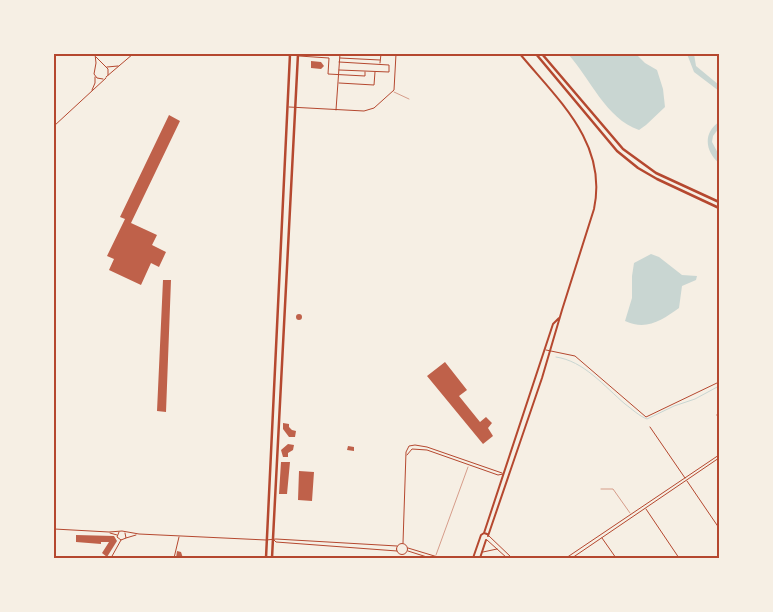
<svg xmlns="http://www.w3.org/2000/svg" width="773" height="612" font-family="'Playfair Display',serif">
<style>
.water{fill:#c9d6d2}
.lines{fill:none;stroke-linecap:round;stroke-linejoin:round}
.stream{stroke:#c9d6d2;stroke-width:1}
.building{fill:#bf614a}
.service{stroke:#b5482f;stroke-width:0.5}
.minor{stroke:#b5482f;stroke-width:1}
.tertiary{stroke:#b5482f;stroke-width:2}
.primary{stroke:#b5482f;stroke-width:2.5}
.motorway{stroke:#b5482f;stroke-width:2.5}
.neatline{fill:none;stroke:#b5482f;stroke-width:2}
</style>
<rect width="100%" height="100%" fill="#f6efe4"/>
<path class="water" d="M 568,54 L 636,54 L 645,63 L 657,70 L 663,89 L 665,107 L 646,125 L 639,130 C 606,119 590,78 568,54 Z
M 687,54 L 694,54 L 696,66 L 719,85 L 719,91 L 694,72 Z
M 719,122 L 719,128 L 713,136 L 712,142 L 719,155 L 719,163 C 705,151 703,133 719,122 Z
M 651,254 L 659,257 L 682,275 L 697,276 L 696,280 L 682,286 L 679,308 C 662,320 647,331 625,321 L 632,298 L 632,276 L 634,263 Z"/>
<g class="lines">
<path class="stream" d="M 556,357 C 584,361 604,386 625,404 C 632,409 639,416 647,419 L 674,406 L 695,399 L 719,386"/>
</g>
<path class="building" d="M 311,61 L 321,62 L 324,66 L 321,69 L 311,68 Z
M 169,115 L 180,121 L 131,223 L 157,235 L 152,245 L 166,252 L 159,267 L 151,263 L 141,285 L 109,270 L 114,259 L 107,256 L 125,219 L 120,217 Z
M 163,280 L 171,280 L 166,412 L 157,411 Z
M296 317a3 3 0 1 1 6 0a3 3 0 1 1-6 0Z
M 445,362 L 467,390 L 459,396 L 480,422 L 486,417 L 492,423 L 488,428 L 493,436 L 483,444 L 427,376 Z
M 283,423 L 289,424 L 289,427 L 292,430 L 296,431 L 295,437 L 289,437 L 283,429 Z
M 288,444 L 294,445 L 293,450 L 288,453 L 288,457 L 283,457 L 281,450 Z
M 348,446 L 354,447 L 354,451 L 347,450 Z
M 281,462 L 290,462 L 287,494 L 279,494 Z
M 299,471 L 314,472 L 312,501 L 298,500 Z
M 76,535 L 114,536 L 117,541 L 107,557 L 102,553 L 109,542 L 101,542 L 101,544 L 76,542 Z
M 177,551 L 181,552 L 183,558 L 176,558 Z"/>
<g class="lines">
<path class="service" d="M 394,92 L 409,99
M 601,489 L 613,489 L 630,513
M 436,555 L 468,467"/>
<path class="minor" d="M 95,54 L 96,63 L 94,74 L 97,78 L 103,79
M 299,56 L 329,58 L 328,74 L 365,76 L 365,72
M 96,57 L 108,69 L 108,75
M 340,58 L 380,60
M 380,63 L 381,54
M 107,67 L 118,66
M 339,70 L 389,72 L 389,65 L 339,62
M 106,77 L 133,54
M 339,83 L 374,85 L 375,72
M 92,90 L 95,83 L 95,77
M 289,107 L 364,111 L 374,108 L 394,90 L 396,54
M 336,110 L 340,54
M 54,126 L 106,78
M 546,350 L 575,356 L 646,417 L 719,382
M 719,410 L 717,415 L 719,420
M 650,427 L 685,478
M 407,455 L 412,449 L 427,450 L 498,475 L 503,474
M 687,481 L 719,528
M 646,509 L 679,558
M 54,529 L 109,532 L 122,531 L 139,534 L 266,540 L 276,539 L 397,546
M 119,532 L 117,537 L 121,540 L 126,538 L 125,533
M 110,533 L 117,535
M 489,536 L 512,558
M 126,538 L 136,535
M 602,538 L 616,558
M 274,540 L 276,542 L 397,551
M 487,540 L 507,558
M 403,543 L 406,452 L 409,446 L 415,445 L 427,447 L 502,473
M396.5 549a5.5 5.5 0 1 1 11 0a5.5 5.5 0 1 1-11 0Z
M 408,548 L 441,558
M 408,551 L 430,558
M 483,552 L 497,549
M 111,558 L 121,540
M 174,558 L 179,537
M 566,558 L 719,455
M 572,558 L 719,458"/>
<path class="tertiary" d="M 484,533 L 553,324 L 559,318
M 488,536 L 542,378 L 562,310 L 594,209 C 608,143 558,100 520,54
M 473,558 L 481,535 L 484,533 L 487,534
M 480,558 L 486,540"/>
<path class="primary" d="M 266,558 L 290,54
M 272,558 L 298,54"/>
<path class="motorway" d="M 536,54 L 617,151 L 638,168 L 657,179 L 719,208
M 542,54 L 623,149 L 656,173 L 719,202"/>
</g>
<rect width="773" height="612" fill="none" stroke="#f6efe4" stroke-width="110"/>
<rect x="55" y="55" width="663" height="502" class="neatline"/>
</svg>
